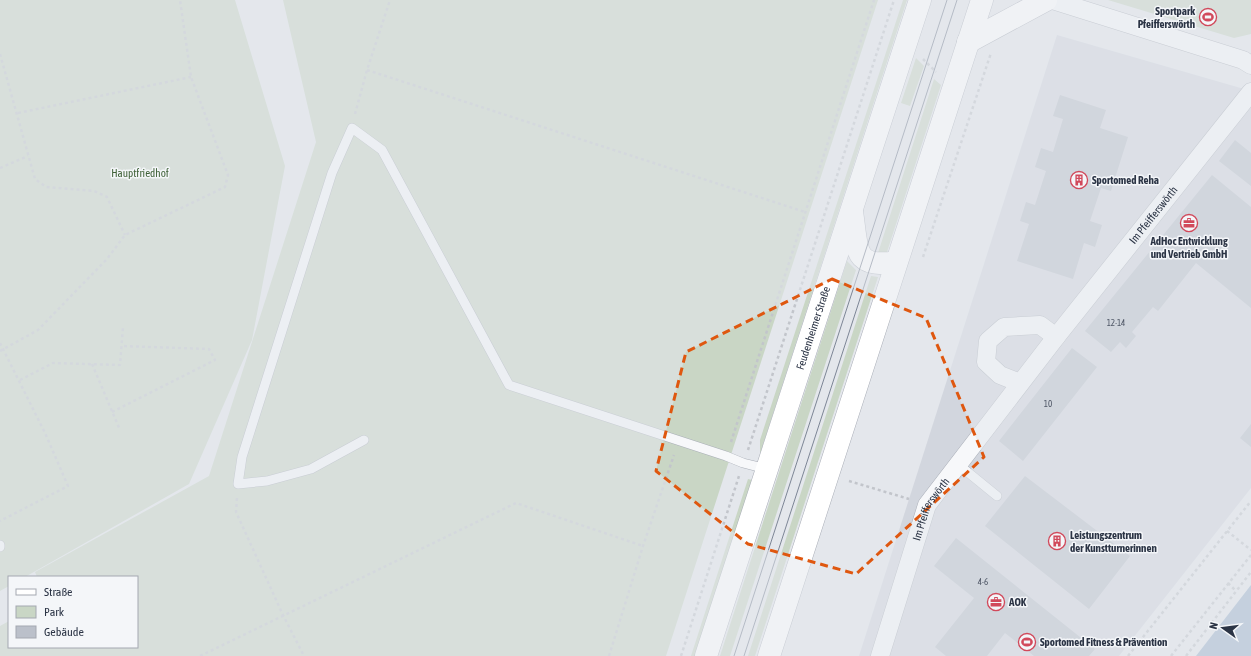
<svg xmlns="http://www.w3.org/2000/svg" width="1251" height="656" font-family="'Asap Condensed',sans-serif">
<style>
.built{fill:#d2d6de}
.green{fill:#c9d6c5}
.water{fill:#9fb4cc}
.building{fill:#bbc0ca}
.lines{fill:none;stroke-linecap:round;stroke-linejoin:round}
.service-casing{stroke:#a9aeb7;stroke-width:10}
.minor-casing{stroke:#a9aeb7;stroke-width:19}
.secondary-casing{stroke:#a9aeb7;stroke-width:23}
.path{stroke:#c2c5cb;stroke-width:2.5;stroke-dasharray:3 3;stroke-linecap:butt}
.service{stroke:#f7f8fa;stroke-width:9}
.minor{stroke:#f7f8fa;stroke-width:18}
.secondary{stroke:#fff;stroke-width:22}
.tram{stroke:#7d8696;stroke-width:1}
.marked{fill:none;stroke:#df570f;stroke-width:3;stroke-dasharray:8 5;stroke-linejoin:round}
.labels{text-anchor:middle;dominant-baseline:central;stroke-width:3;stroke-linejoin:round;paint-order:stroke}
.number-label{font-size:9px;fill:#4f5766}
.poi-label{font-size:11px;font-weight:bold;fill:#2b3445;stroke:#f4f6f9;text-anchor:start}
.park-label{font-size:11px;fill:#3f6138;stroke:#f4f6f9}
.street-label{font-size:11px;fill:#2b3445;stroke:#f4f6f9}
</style>
<rect width="100%" height="100%" fill="#e4e7ec"/>
<path class="built" d="M 1057,35 L 1251,91 L 1251,488 L 1119,656 L 859,656 Z"/>
<path class="green" d="M 0,0 L 235,0 L 285,166 L 252,340 L 189,484 L 25,577 L 9,577 L 9,586 L 0,591 Z
M 283,0 L 878,0 L 666,656 L 0,656 L 0,626 L 9,621 L 9,647 L 137,647 L 137,577 L 37,577 L 35,572 L 209,476 L 316,142 Z
M 903,0 L 907,0 L 760,454 L 760,440 Z
M 1108,0 L 1251,0 L 1251,34 L 1234,38 Z
M 916,58 L 924,66 L 910,106 L 901,103 Z
M 934,79 L 941,85 L 886,255 L 877,256 Z
M 847,261 L 856,270 L 730,656 L 720,656 Z
M 871,276 L 878,277 L 755,656 L 748,656 Z
M 748,479 L 752,480 L 695,656 L 691,656 Z"/>
<path class="water" d="M 1251,585 L 1251,656 L 1196,656 Z"/>
<path class="building" d="M 1060,95 L 1106,110 L 1100,128 L 1128,137 L 1111,191 L 1101,188 L 1090,221 L 1102,225 L 1095,247 L 1084,243 L 1073,279 L 1017,261 L 1029,224 L 1020,221 L 1026,202 L 1035,205 L 1046,171 L 1035,167 L 1041,148 L 1053,152 L 1063,119 L 1053,116 Z
M 1235,140 L 1251,153 L 1251,186 L 1219,161 Z
M 1212,175 L 1251,207 L 1251,308 L 1196,263 L 1158,311 L 1153,307 L 1132,332 L 1136,336 L 1126,348 L 1120,342 L 1111,352 L 1085,331 Z
M 1072,348 L 1097,367 L 1023,461 L 999,441 Z
M 1251,424 L 1251,447 L 1240,438 Z
M 1025,476 L 1130,556 L 1089,609 L 985,526 Z
M 956,538 L 1095,649 L 1089,656 L 1034,656 L 1005,633 L 987,656 L 946,656 L 935,647 L 974,598 L 934,566 Z"/>
<g class="lines">
<g class="service-casing">
<path id="service" d="M 364,440 L 311,469 L 267,481 L 238,484 L 242,457 L 332,173 L 352,128 L 382,150 L 509,385 L 726,456 L 743,463 L 767,469
M 959,465 L 997,496
M 0,545 L 0,547"/>
</g>
<g class="minor-casing">
<g id="minor">
<path d="M 1052,0 L 1243,60 L 1251,65"/>
<path d="M 1020,383 L 1000,375 L 986,362 L 988,341 L 1004,327 L 1040,325 L 1056,337"/>
<path id="s1" d="M 880,656 L 927,505 L 1056,337 L 1251,92"/>
</g>
</g>
<g class="secondary-casing">
<g id="secondary">
<path d="M 968,42 L 1046,0"/>
<path d="M 852,212 C 858,247 851,269 896,262"/>
<path id="s2" d="M 706,656 L 920,0"/>
<path d="M 769,656 L 982,0"/>
</g>
</g>
<path class="path" d="M 0,54 L 35,179 L 46,187 L 94,191 L 107,197 L 125,235
M 923,59 L 936,72
M 367,70 L 805,212
M 18,113 L 191,77
M 355,114 L 367,70 L 390,0
M 0,168 L 28,156
M 923,257 L 991,53
M 0,343 L 45,433 L 68,486 L 0,521
M 0,351 L 38,330 L 107,259 L 125,235 L 225,187 L 228,175 L 191,77 L 180,0
M 92,364 L 120,430
M 20,380 L 53,363 L 120,365 L 123,327
M 112,412 L 215,360 L 209,349 L 122,346
M 731,442 L 874,0
M 748,450 L 894,0
M 849,481 L 909,499
M 237,498 L 236,512 L 283,615 L 304,656
M 1227,531 L 1251,550
M 1228,583 L 1236,591
M 200,656 L 516,503 L 643,546
M 609,656 L 643,546 L 674,455
M 681,656 L 739,476
M 1128,656 L 1251,501
M 1171,656 L 1251,555
M 1186,656 L 1251,572"/>
<use href="#service" class="service"/>
<use href="#minor" class="minor"/>
<use href="#secondary" class="secondary"/>
<path class="tram" d="M 734,656 L 947,0
M 744,656 L 957,0"/>
</g>
<path d="M0 0H1251V656H0ZM 832,279 L 926,318 L 984,457 L 856,574 L 748,544 L 656,471 L 686,352 Z" fill="#e4e7ec" fill-opacity=".55" fill-rule="evenodd"/>
<path class="marked" d="M 832,279 L 926,318 L 984,457 L 856,574 L 748,544 L 656,471 L 686,352 Z"/>
<defs>
<g id="stadium-ring" transform="scale(0.9)"><circle r="9.5" fill="#f4f6f9" stroke="#d1495b" stroke-width="1.5"/><path d="M0-5a6.5 5 0 1 0 0 10a6.5 5 0 1 0 0-10ZM-3.5-1.8h7v3.6h-7Z" fill="#d1495b"/></g>
<g id="building-ring" transform="scale(0.9)"><circle r="9.5" fill="#f4f6f9" stroke="#d1495b" stroke-width="1.5"/><path d="M-4-6H4V6H1V3H-1V6H-4ZM-2.5-4.3h1.7v1.8h-1.7ZM.8-4.3h1.7v1.8H.8ZM-2.5-1h1.7V.8h-1.7ZM.8-1h1.7V.8H.8Z" fill="#d1495b"/></g>
<g id="office-ring" transform="scale(0.9)"><circle r="9.5" fill="#f4f6f9" stroke="#d1495b" stroke-width="1.5"/><path d="M-6-3h4V-5.5h4V-3h4V5H-6ZM-1-4.5V-3h2v-1.5ZM-6 0V1H6V0Z" fill="#d1495b"/></g>
</defs>
<g fill-rule="evenodd">
<use href="#stadium-ring" x="1208" y="17"/>
<use href="#building-ring" x="1079" y="180"/>
<use href="#office-ring" x="1189" y="223"/>
<use href="#building-ring" x="1057" y="541"/>
<use href="#office-ring" x="996" y="602"/>
<use href="#stadium-ring" x="1027" y="642"/>
</g>
<g class="labels">
<g class="number-label">
<text x="1116" y="323">12-14</text>
<text x="1048" y="404">10</text>
<text x="983" y="582">4-6</text>
</g>
<g class="poi-label">
<text x="1195" y="11" text-anchor="end">Sportpark<tspan x="1195" dy="13">Pfeifferswörth</tspan></text>
<text x="1092" y="180">Sportomed Reha</text>
<text x="1189" y="241" text-anchor="middle">AdHoc Entwicklung<tspan x="1189" dy="13">und Vertrieb GmbH</tspan></text>
<text x="1070" y="535">Leistungszentrum<tspan x="1070" dy="13">der Kunstturnerinnen</tspan></text>
<text x="1009" y="602">AOK</text>
<text x="1040" y="642">Sportomed Fitness &amp; Prävention</text>
</g>
<g class="park-label">
<text x="140" y="173">Hauptfriedhof</text>
</g>
<g class="street-label">
<text stroke="none"><textPath href="#s1" startOffset="526">Im Pfeifferswörth</textPath></text>
<text stroke="none"><textPath href="#s2" startOffset="345">Feudenheimer Straße</textPath></text>
<text stroke="none"><textPath href="#s1" startOffset="156">Im Pfeifferswörth</textPath></text>
</g>
</g>
<rect x="8" y="576" width="130" height="72" fill="#f4f6f9" stroke="#a4a8b1"/>
<rect x="16" y="589" width="20" height="6" fill="#ffffff" stroke="#a4a8b1"/>
<text x="44" y="596" font-size="12" fill="#2b3445">Straße</text>
<rect x="16" y="606" width="20" height="12" fill="#c9d6c5" stroke="#a4a8b1"/>
<text x="44" y="616" font-size="12" fill="#2b3445">Park</text>
<rect x="16" y="626" width="20" height="12" fill="#bbc0ca" stroke="#a4a8b1"/>
<text x="44" y="636" font-size="12" fill="#2b3445">Gebäude</text>
<g transform="translate(1223 628) rotate(284)" stroke="#f4f6f9" stroke-width="3" paint-order="stroke">
<path d="M0-3L7 15L0 10L-7 15Z" fill="#2b3445"/>
<text y="-6" font-size="11" font-weight="bold" text-anchor="middle" fill="#2b3445">N</text>
</g>
</svg>
